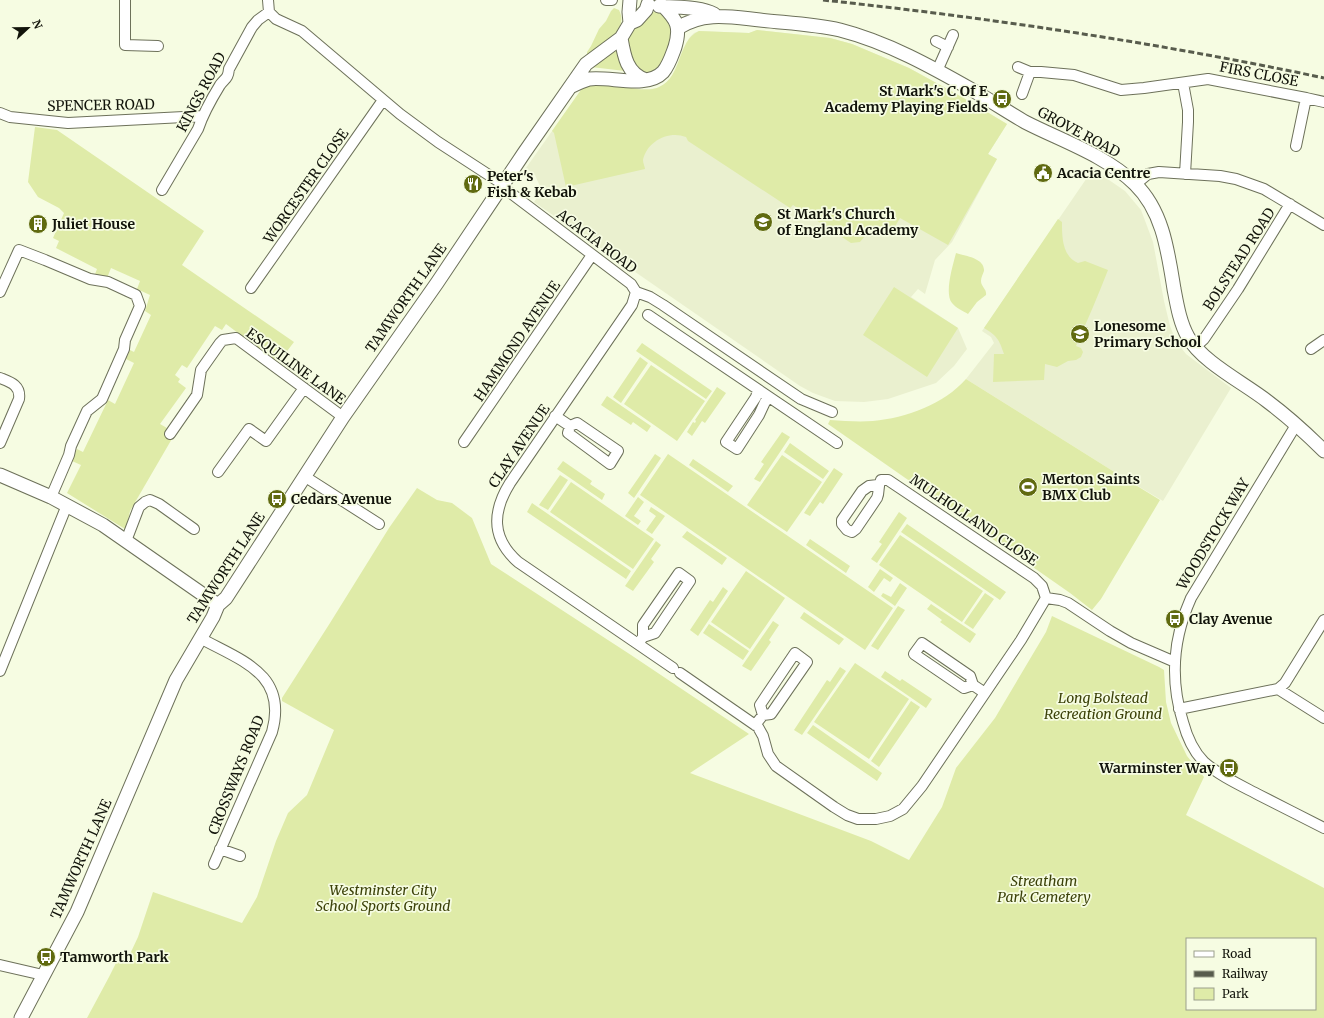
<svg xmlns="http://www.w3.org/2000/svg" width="1324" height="1018" font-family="Merriweather,serif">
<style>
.built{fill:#eaf0cf}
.green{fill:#dfeba8;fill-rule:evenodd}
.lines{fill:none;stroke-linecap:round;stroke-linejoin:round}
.minor-casing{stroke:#6d715a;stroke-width:12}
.tertiary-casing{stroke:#6d715a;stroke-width:15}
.minor{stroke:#fff;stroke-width:10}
.tertiary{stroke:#fff;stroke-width:13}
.rail{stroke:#585c4d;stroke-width:3;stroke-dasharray:6 3;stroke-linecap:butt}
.labels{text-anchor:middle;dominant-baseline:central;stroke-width:3.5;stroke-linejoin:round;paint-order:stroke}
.street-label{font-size:14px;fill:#12140b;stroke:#f6fce2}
.poi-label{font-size:14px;font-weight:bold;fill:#12140b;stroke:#f6fce2;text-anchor:start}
.park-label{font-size:14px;font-style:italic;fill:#3b4108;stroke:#f6fce2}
</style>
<rect width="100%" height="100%" fill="#f6fce2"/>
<path class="built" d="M 757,30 L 830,38 L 852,44 L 909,68 L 962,97 L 1007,124 L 988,154 L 997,159 L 952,242 L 935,260 L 925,294 L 918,289 L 911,297 L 958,328 L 967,349 L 954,366 L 936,383 L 888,399 L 864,402 L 835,401 L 813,393 L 800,386 L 534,202 L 542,191 L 535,175 L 526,168 L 581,90 L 603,83 L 642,89 L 650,89 L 658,88 L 665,84 L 671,78 L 675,72 L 689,38 L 694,33 L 699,31 L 749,33 Z
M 1093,169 L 1125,191 L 1141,210 L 1153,242 L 1164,301 L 1170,326 L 1176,341 L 1186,354 L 1231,388 L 1163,501 L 1116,473 L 966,379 L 994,343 L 991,337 L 982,331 Z"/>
<path class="green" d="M 614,8 L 619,10 C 630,31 601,45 587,55 L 587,52 L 591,46 L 599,29 L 606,21 L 611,11 Z
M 653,12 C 663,12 671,20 672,30 C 673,37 662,66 657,70 C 653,73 647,73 642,73 L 629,59 L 626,43 C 630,34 644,15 653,12 Z
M 757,30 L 830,38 L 852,44 L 909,68 L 962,97 L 1007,124 L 988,154 L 997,159 L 948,245 L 900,218 L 893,230 C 884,226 876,224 868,232 C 865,235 863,239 860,242 L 851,243 L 793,205 L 790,208 L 688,141 L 686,137 C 669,130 647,141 643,160 C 643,163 645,167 645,169 L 566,187 L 554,133 L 552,131 L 583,87 C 604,74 639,97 659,87 C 683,76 676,42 699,31 L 749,33 Z
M 617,49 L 625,71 L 591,67 Z
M 35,127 L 57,130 L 204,231 L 182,265 L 294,342 L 278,363 L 226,324 L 222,330 L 215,326 L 187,368 L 182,365 L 175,375 L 180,379 L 178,382 L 186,388 L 160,424 L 167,428 L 165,433 L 173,437 L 130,511 L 127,525 L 125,529 L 67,493 L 81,465 L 72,461 L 77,449 L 83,452 L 108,400 L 115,404 L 134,363 L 126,359 L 130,350 L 134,352 L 151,315 L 145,311 L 150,295 L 137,289 L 140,281 L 111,268 L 107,278 L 94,277 L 97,269 L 56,248 L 59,241 L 53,238 L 64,213 L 59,208 L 38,197 L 28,182 Z
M 1058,219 L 1062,222 C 1062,237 1062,256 1078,263 L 1085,261 L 1108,270 C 1098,296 1087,321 1076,346 L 1081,348 L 1083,352 L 1081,357 L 1076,360 L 1068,361 L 1057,367 L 1045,364 L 1044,380 L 993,382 L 994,354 L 1004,354 C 999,339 997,336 984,328 Z
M 956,253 C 965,256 985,258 984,271 C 983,274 981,277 981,281 C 981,287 987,289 986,295 L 977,302 L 968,314 C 963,311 956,308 952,303 C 944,293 953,265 956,253 Z
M 894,287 L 958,328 L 927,377 L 863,335 Z
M 642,343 L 712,391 L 706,399 L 636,351 Z
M 640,357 L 648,363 L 621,403 L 613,397 Z
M 651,365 L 705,401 L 677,441 L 624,404 Z
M 966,379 L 1116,473 L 1160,500 L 1101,599 L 1092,610 L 1070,593 L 828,424 L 830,420 C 844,421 859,422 873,421 C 906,418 944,404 966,379 Z
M 717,387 L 726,393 L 705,423 L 702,421 L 692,436 L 687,432 L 693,422 L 695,423 L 696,421 L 695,420 Z
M 607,396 L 651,426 L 647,432 L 633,422 L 631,425 L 601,405 Z
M 782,432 L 790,437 L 760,482 L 754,479 L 764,464 L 761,462 Z
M 790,443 L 829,471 L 823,479 L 784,452 Z
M 655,454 L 661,458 L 634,498 L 628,493 Z
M 668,454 L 893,608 L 865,650 L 640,495 Z
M 782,455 L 822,482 L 787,532 L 747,505 Z
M 693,459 L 733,486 L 728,492 L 689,465 Z
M 563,461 L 592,481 L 590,484 L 605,494 L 602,500 L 557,469 Z
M 834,468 L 843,474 L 823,504 L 820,502 L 810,516 L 804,513 Z
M 560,475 L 568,480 L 548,510 L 539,505 Z
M 571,482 L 654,539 L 633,569 L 550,512 Z
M 417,488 L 437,500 L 452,503 L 472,518 L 491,564 L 631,655 L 749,734 L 690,773 L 871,841 L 909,860 L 942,807 L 956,768 L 995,718 L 1046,632 L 1052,616 L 1159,667 L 1164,670 L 1166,702 L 1171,723 L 1187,756 L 1204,777 L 1186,815 L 1324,888 L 1324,1018 L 87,1018 L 109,977 L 122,951 L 130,954 L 138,937 L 153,892 L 242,923 L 257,897 L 276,841 L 288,813 L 307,795 L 334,730 L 282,701 L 282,698 L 330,623 L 389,528 ZM 1187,939 L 1315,939 L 1315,1009 L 1187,1009 Z
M 638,497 L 644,502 L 634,516 L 641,521 L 638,525 L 625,516 Z
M 532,503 L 631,571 L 626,579 L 527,512 Z
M 651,507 L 665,516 L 652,534 L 646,530 L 656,516 L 649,511 Z
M 899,512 L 907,518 L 877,563 L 871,559 L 882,544 L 879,542 Z
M 907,524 L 1006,592 L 1000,600 L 901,532 Z
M 687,531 L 727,558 L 722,565 L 682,537 Z
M 900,535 L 983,591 L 962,622 L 879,565 Z
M 810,539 L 850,566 L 846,573 L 806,545 Z
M 656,541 L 661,545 L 651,559 L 654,562 L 633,591 L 625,586 Z
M 880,569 L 893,578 L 890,582 L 884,578 L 874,592 L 868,587 Z
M 746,571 L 785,598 L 750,649 L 711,622 Z
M 900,583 L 907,588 L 895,606 L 881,596 L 883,593 L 891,597 Z
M 723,587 L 728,591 L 698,636 L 690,630 L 710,600 L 713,602 Z
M 985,593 L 994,599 L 973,629 L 964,623 Z
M 931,604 L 976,634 L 970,643 L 940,622 L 942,620 L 927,609 Z
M 898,606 L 905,610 L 878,650 L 871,646 Z
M 804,612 L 844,639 L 839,645 L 800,618 Z
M 773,621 L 779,625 L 769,640 L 771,642 L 751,671 L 742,666 Z
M 709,624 L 749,651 L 743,660 L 703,633 Z
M 855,663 L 909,699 L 869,759 L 814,722 Z
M 840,667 L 846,671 L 802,735 L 794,730 L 827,680 L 830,682 Z
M 885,671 L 900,681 L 902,679 L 932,699 L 926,708 L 881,677 Z
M 911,701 L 920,707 L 879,767 L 871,761 Z
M 813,725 L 882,773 L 877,781 L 807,733 Z"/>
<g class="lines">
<g class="minor-casing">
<path id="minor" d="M 125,0 L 125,45 L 158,46
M 268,0 L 269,12 L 276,19 L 302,31 L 400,114 L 438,142 L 498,181 L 502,187 L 512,194 L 631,284 L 636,292 L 650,297 L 663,305 L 801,399 L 832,412
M 606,0 L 612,0
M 936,41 L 948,47
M 1018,67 L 1030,72 L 1041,72 L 1074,75 L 1121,90 L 1144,88 L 1208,79 L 1306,98 L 1296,146
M 937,71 L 953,35
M 1183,83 L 1188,110 L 1188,122 L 1185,174
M 1022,94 L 1030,72
M 1306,98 L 1324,102
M 0,113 L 10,117 L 68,123 L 203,116
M 1136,184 L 1148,174 L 1159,172 L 1220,176 L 1236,179 L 1264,189 L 1324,225
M 162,190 L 198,129 C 203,114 212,98 220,85 C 225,78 228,79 229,69 L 252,27 L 258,20 L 269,12
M 251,288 L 383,100
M 0,292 L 19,250 L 45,260 L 90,279 L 108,282 L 136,295 L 140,306 L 125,340 L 124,349 L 102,399 L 87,411 L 71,446 L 69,455 L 51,497
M 636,292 L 632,305 L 510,483 C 492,512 491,538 518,562 L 673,668
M 648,315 L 837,443
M 1195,347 L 1204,339 L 1238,289 L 1290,204
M 1311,349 L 1324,340
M 0,378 C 10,382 21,385 19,399 L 0,443
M 758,390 L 756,397 L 726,442 L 737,449 L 759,415 L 765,402 L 769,398
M 555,416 L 570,426 L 568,433 L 610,464 L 618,451 L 577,423 L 570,426
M 1296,425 L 1191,598 C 1173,638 1170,681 1183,722 C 1187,737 1193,751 1204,762 C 1220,776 1240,785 1259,795 C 1281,806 1302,817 1324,828
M 170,434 L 197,395 L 201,370 L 220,343 L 223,340 L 236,338 L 343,417
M 464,442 L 592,255
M 218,472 L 249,429 L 266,441 L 304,388
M 304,476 L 379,524
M 878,485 L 869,486 L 862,491 L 842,520 L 842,524 L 847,530 L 852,532 L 856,529 L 877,498 C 880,491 877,487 881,480 L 888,480 L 1034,578 L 1042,586 L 1046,598
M 126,541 L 139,507 L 145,502 L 150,500 L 159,504 L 194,529
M 200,638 C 242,661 288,674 272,732 L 214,864
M 638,644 L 643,637 L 655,633 L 690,581 L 679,573 L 643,625 L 643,637
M 0,671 L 67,505
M 680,673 L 758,727 L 763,736 L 768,754 L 776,766 L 834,807 L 847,815 L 858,819 L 876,819 L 890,816 L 903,809 L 922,786 L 1021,640 L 1046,598 L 1060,600 L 1068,603 L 1110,631 L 1131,643 L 1175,662
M 973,685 L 964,688 L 914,654 L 922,643 L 970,676 L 973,685 L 985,693
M 1278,689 L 1324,718
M 1179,709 L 1278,689 L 1285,683 L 1324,620
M 755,725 L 763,715 L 771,714 L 807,662 L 795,653 L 760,705 L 763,715
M 220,849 L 240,856
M 0,965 L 43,975"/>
</g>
<g class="tertiary-casing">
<path id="tertiary" d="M 659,6 C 675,8 699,6 714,14
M 630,23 L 629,12 L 630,0
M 678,28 C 704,11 731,17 760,20 C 787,23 814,24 840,30 C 887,42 932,67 974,91 C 991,101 1008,112 1025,122 C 1062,141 1105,155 1135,184 C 1163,211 1168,252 1174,289 C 1177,305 1180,323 1188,337 C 1202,362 1244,383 1267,401 C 1287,416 1306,433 1324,451
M 621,38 C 624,56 627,74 646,80
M 570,87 C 576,84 582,81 589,79 C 610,76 647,89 663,72 C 669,65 672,55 675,47 C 681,27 677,20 663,6
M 0,475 L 51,497 L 103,525 L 218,605
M 21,1018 L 77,912 L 176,680 L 213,617 L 218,605 L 226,598 L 343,417 L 437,283 L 524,153 L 586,64 L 621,38 L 630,23 L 637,20 L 646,10 L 648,4"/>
</g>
<use href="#minor" class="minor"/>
<use href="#tertiary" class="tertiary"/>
<path class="rail" d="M 823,0 C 991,18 1159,43 1324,78"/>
</g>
<defs>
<g id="bus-disc" transform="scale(1)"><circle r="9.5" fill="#606a10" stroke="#f6fce2"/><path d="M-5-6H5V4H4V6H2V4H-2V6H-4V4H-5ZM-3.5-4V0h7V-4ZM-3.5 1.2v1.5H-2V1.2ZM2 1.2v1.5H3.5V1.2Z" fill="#fff"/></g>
<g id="civic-disc" transform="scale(1)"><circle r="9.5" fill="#606a10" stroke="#f6fce2"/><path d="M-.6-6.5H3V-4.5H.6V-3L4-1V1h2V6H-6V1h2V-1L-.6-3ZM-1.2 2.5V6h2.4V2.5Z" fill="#fff"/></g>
<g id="restaurant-disc" transform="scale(1)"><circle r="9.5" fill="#606a10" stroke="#f6fce2"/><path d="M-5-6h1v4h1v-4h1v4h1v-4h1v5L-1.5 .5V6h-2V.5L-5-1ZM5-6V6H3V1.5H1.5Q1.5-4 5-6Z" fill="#fff"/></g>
<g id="school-disc" transform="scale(1)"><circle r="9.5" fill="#606a10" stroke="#f6fce2"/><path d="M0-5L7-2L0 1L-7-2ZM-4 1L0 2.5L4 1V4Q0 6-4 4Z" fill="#fff"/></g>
<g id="building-disc" transform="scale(1)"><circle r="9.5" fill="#606a10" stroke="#f6fce2"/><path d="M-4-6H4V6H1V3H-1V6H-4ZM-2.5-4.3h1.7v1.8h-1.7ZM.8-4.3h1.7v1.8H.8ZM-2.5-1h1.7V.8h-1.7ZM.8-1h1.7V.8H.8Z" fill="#fff"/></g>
<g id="stadium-disc" transform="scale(1)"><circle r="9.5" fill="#606a10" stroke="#f6fce2"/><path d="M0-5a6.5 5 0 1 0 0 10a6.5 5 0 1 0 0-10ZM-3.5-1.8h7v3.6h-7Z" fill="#fff"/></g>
</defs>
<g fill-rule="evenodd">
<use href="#bus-disc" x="1002" y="99"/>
<use href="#civic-disc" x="1043" y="173"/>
<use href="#restaurant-disc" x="473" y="184"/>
<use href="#school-disc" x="763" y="222"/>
<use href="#building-disc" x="38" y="224"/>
<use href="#school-disc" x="1080" y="334"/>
<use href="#stadium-disc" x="1028" y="487"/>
<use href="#bus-disc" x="277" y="499"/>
<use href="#bus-disc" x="1175" y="619"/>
<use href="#bus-disc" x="1229" y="768"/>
<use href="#bus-disc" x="46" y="957"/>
</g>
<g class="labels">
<g class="street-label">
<text transform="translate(1259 74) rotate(11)">FIRS CLOSE</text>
<text transform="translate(201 92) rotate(-62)">KINGS ROAD</text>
<text transform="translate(101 105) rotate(-1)">SPENCER ROAD</text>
<text transform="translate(1079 132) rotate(28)">GROVE ROAD</text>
<text transform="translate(306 186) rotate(-55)">WORCESTER CLOSE</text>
<text transform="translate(597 241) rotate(37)">ACACIA ROAD</text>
<text transform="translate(1239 259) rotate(-57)">BOLSTEAD ROAD</text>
<text transform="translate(406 298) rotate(-55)">TAMWORTH LANE</text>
<text transform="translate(517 341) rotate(-56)">HAMMOND AVENUE</text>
<text transform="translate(296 366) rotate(36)">ESQUILINE LANE</text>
<text transform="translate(519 446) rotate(-56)">CLAY AVENUE</text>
<text transform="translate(974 520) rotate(34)">MULHOLLAND CLOSE</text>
<text transform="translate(1213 534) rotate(-59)">WOODSTOCK WAY</text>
<text transform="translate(226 568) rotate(-57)">TAMWORTH LANE</text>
<text transform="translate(236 775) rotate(-68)">CROSSWAYS ROAD</text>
<text transform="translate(81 859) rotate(-66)">TAMWORTH LANE</text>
</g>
<g class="poi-label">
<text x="988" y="91" text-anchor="end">St Mark's C Of E<tspan x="988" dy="16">Academy Playing Fields</tspan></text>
<text x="1057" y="173">Acacia Centre</text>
<text x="487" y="176">Peter's<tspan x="487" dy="16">Fish &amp; Kebab</tspan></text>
<text x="777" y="214">St Mark's Church<tspan x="777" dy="16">of England Academy</tspan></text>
<text x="52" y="224">Juliet House</text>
<text x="1094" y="326">Lonesome<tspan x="1094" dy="16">Primary School</tspan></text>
<text x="1042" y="479">Merton Saints<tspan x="1042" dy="16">BMX Club</tspan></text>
<text x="291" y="499">Cedars Avenue</text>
<text x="1189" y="619">Clay Avenue</text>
<text x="1215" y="768" text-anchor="end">Warminster Way</text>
<text x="60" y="957">Tamworth Park</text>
</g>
<g class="park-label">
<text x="1103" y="698">Long Bolstead<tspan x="1103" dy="16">Recreation Ground</tspan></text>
<text x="1044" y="881">Streatham<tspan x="1044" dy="16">Park Cemetery</tspan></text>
<text x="383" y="890">Westminster City<tspan x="383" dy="16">School Sports Ground</tspan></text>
</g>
</g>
<rect x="1186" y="938" width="130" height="72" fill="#f6fce2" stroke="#9b9f8c"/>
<rect x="1194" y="951" width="20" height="6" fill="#ffffff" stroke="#9b9f8c"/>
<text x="1222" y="958" font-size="12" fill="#12140b">Road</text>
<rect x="1194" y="971" width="20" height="6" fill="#585c4d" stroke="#9b9f8c"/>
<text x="1222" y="978" font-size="12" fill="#12140b">Railway</text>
<rect x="1194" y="988" width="20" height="12" fill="#dfeba8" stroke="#9b9f8c"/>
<text x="1222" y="998" font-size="12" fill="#12140b">Park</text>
<g transform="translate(28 28) rotate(68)" stroke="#f6fce2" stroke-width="3" paint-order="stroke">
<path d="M0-3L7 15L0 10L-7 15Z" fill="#12140b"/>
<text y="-6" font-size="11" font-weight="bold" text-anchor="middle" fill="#12140b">N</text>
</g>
</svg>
